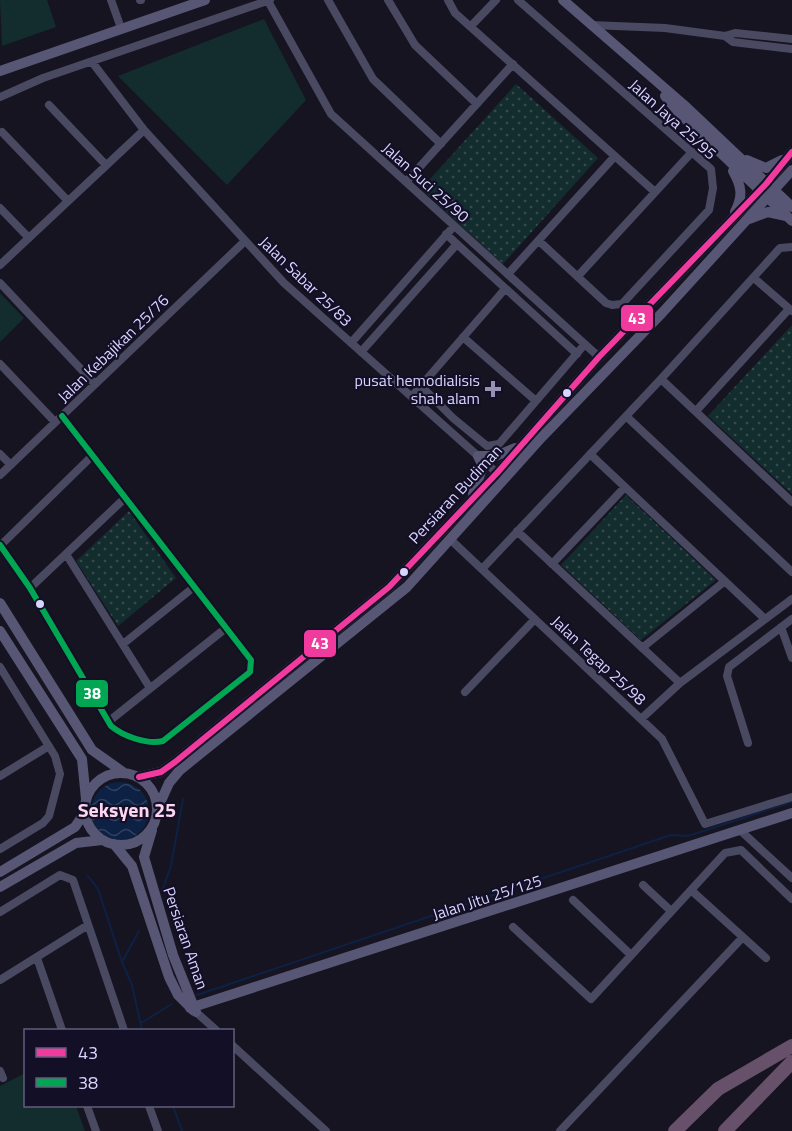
<svg xmlns="http://www.w3.org/2000/svg" width="792" height="1131" font-family="'Titillium Web',sans-serif">
<style>
.green{fill:#132c2d}
.park{fill:url(#park-dots)}
.water{fill:url(#water-waves)}
.lines{fill:none;stroke-linecap:round;stroke-linejoin:round}
.stream{stroke:#0d2144;stroke-width:2}
.street{stroke:#4a4962;stroke-width:8}
.secondary{stroke:#575674;stroke-width:10}
.highway{stroke:#67516a;stroke-width:14}
.bus-1-casing{stroke:#130f26;stroke-width:10}
.bus-2-casing{stroke:#130f26;stroke-width:10}
.bus-1{stroke:#f13a9d;stroke-width:6}
.bus-2{stroke:#00a651;stroke-width:6}
.poi-dot{fill:#9591b1;stroke:#130f26;stroke-width:2}
.bus-dot{fill:#d9d4ff;stroke:#130f26;stroke-width:2}
.labels{text-anchor:middle;dominant-baseline:central;stroke-width:4.5;stroke-linejoin:round;paint-order:stroke}
.street-label{font-size:16px;fill:#d9d4ff;stroke:#130f26}
.poi-label{font-size:16px;fill:#d9d4ff;stroke:#130f26;text-anchor:end}
.quarter-label{font-size:20px;font-weight:bold;fill:#ffd6f0;stroke:#130f26}
.line-badge{stroke:#130f26;stroke-width:2}
.badge-label{font-size:16px;text-anchor:middle;font-weight:bold;fill:#fff}
</style>
<defs>
<pattern id="park-dots" width="8" height="8" patternUnits="userSpaceOnUse" patternTransform="scale(1.5)"><rect width="8" height="8" fill="#132c2d"/><path d="M2 2h.1M6 6h.1" fill="none" stroke="#354a4c" stroke-width="1.8" stroke-linecap="round"/></pattern>
<pattern id="water-waves" width="16" height="10" patternUnits="userSpaceOnUse" patternTransform="scale(1.5)"><rect width="16" height="10" fill="#0d2144"/><path d="M0 5q4-4 8 0t8 0" fill="none" stroke="#304060"/></pattern>
</defs>
<rect width="100%" height="100%" fill="#161421"/>
<path class="green" d="M 0,0 L 47,0 L 56,27 L 2,46 Z
M 264,19 L 306,100 L 227,185 L 118,76 Z
M 0,293 L 24,318 L 0,342 Z
M 25,1073 L 26,1106 L 76,1106 L 85,1131 L 0,1131 L 0,1086 Z"/>
<path class="park" d="M 516,84 L 598,158 L 503,264 L 421,189 Z
M 792,325 L 792,494 L 708,416 Z
M 626,495 L 716,580 L 641,640 L 561,565 Z
M 129,511 L 176,578 L 118,626 L 76,561 Z"/>
<path class="water" d="M91 811a29 29 0 1 1 58 0a29 29 0 1 1-58 0Z"/>
<g class="lines">
<path class="stream" d="M 88,876 L 98,889 L 122,962 L 132,985 L 142,1030
M 162,891 L 171,866 L 183,799
M 122,962 L 139,931
M 197,995 L 671,835 L 688,836 L 792,802
M 141,1023 L 172,1004
M 173,1106 L 182,1131"/>
<path class="street" d="M 111,0 L 121,28
M 140,0 L 141,0
M 328,0 L 373,79 L 441,144
M 388,0 L 415,45 L 477,104
M 448,0 L 455,13 L 655,192
M 518,0 L 711,169 L 713,188 L 709,210 L 622,304 L 612,305 L 606,303 L 539,241
M 268,1 L 331,114 L 599,357
M 591,25 L 665,28 L 725,36 L 735,33 L 792,39
M 471,26 L 496,0
M 725,36 L 733,42 L 792,49
M 92,62 L 144,130 L 284,283 L 497,473
M 0,97 L 43,78 L 270,0
M 49,105 L 106,165
M 2,132 L 68,201
M 406,182 L 513,64
M 0,208 L 29,238
M 446,234 L 577,354
M 0,265 L 144,130
M 508,274 L 615,156
M 578,276 L 692,152
M 754,278 L 792,311
M 0,283 L 95,384
M 463,337 L 536,401
M 351,343 L 454,226
M 361,352 L 457,244
M 0,364 L 55,422
M 661,379 L 792,502
M 421,386 L 453,418 L 487,446 L 499,444 L 585,344
M 412,396 L 505,289
M 696,411 L 789,309
M 626,416 L 792,572
M 0,454 L 11,465
M 590,454 L 765,619
M 0,475 L 245,241
M 517,531 L 680,683
M 451,540 L 662,739 L 705,824 L 792,797
M 0,545 L 30,588 L 111,726 C 123,736 147,745 163,741 L 250,672 L 251,660 L 62,416
M 0,546 L 92,456
M 66,554 L 150,688
M 552,564 L 625,487
M 482,569 L 661,379 L 780,248 L 792,247
M 30,588 L 125,498
M 781,627 L 792,658
M 123,644 L 194,587
M 642,648 L 725,581
M 0,667 L 55,756 L 60,774 L 49,816 L 43,823 L 0,849
M 465,692 L 535,619
M 641,719 L 680,683 L 792,599
M 108,722 L 226,628
M 748,743 L 727,676 L 729,667 L 792,619
M 0,776 L 49,746
M 741,831 L 792,878
M 643,885 L 671,911
M 691,890 L 766,958
M 573,900 L 631,955
M 0,912 L 60,875 L 73,880 L 124,1030
M 513,927 L 591,999 L 725,853 L 741,850 L 792,899
M 37,958 L 62,1030
M 0,980 L 88,925
M 197,1013 L 216,1030
M 232,1045 L 326,1131
M 0,1071 L 3,1078
M 87,1106 L 96,1131
M 149,1106 L 158,1131
M 560,1131 L 743,937"/>
<path class="secondary" d="M 563,0 L 684,105 L 792,207
M 0,71 L 205,0
M 665,96 L 680,114 L 792,221
M 747,160 L 766,168 L 782,160
M 733,171 C 742,187 743,196 735,212
M 749,219 L 768,212 L 786,216
M 473,494 L 483,466 L 478,456 L 496,456 L 515,448
M 0,603 L 92,750 L 123,772
M 0,631 L 82,759 L 86,799
M85 809a36 36 0 1 1 72 0a36 36 0 1 1-72 0Z
M 139,777 L 161,772 L 175,762 L 389,587 L 497,473 L 599,357 L 766,184 L 792,152
M 157,810 L 169,783 L 180,770 L 407,587 L 542,437 L 662,313 L 792,170
M 152,830 L 144,857 L 173,955 L 196,1012
M 114,844 L 132,866 L 169,977 L 178,995 L 194,1011
M 0,872 L 75,827 L 85,812
M 0,887 L 76,843 L 102,840
M 190,1008 L 792,813"/>
<path class="highway" d="M 675,1131 L 718,1089 L 792,1046
M 725,1131 L 792,1062"/>
<g class="bus-1-casing">
<path id="bus-1" d="M 139,777 L 161,772 L 175,762 L 389,587 L 497,473 L 599,357 L 766,184 L 792,152"/>
</g>
<g class="bus-2-casing">
<path id="bus-2" d="M 0,545 L 30,588 L 111,726 C 123,736 147,745 163,741 L 250,672 L 251,660 L 62,416"/>
</g>
<use href="#bus-1" class="bus-1"/>
<use href="#bus-2" class="bus-2"/>
</g>
<path class="poi-dot" d="M490 380h6v6h6v6h-6v6h-6v-6h-6v-6h6z"/>
<g class="bus-dot">
<circle cx="567" cy="393" r="5"/>
<circle cx="404" cy="572" r="5"/>
<circle cx="40" cy="604" r="5"/>
</g>
<g class="labels">
<g class="street-label">
<text transform="translate(673 119) rotate(42)">Jalan Jaya 25/95</text>
<text transform="translate(426 182) rotate(42)">Jalan Suci 25/90</text>
<text transform="translate(306 281) rotate(44)">Jalan Sabar 25/83</text>
<text transform="translate(113 348) rotate(-44)">Jalan Kebajikan 25/76</text>
<text transform="translate(455 494) rotate(-47)">Persiaran Budiman</text>
<text transform="translate(599 660) rotate(43)">Jalan Tegap 25/98</text>
<text transform="translate(487 897) rotate(-18)">Jalan Jitu 25/125</text>
<text transform="translate(186 938) rotate(71)">Persiaran Aman</text>
</g>
<g class="poi-label">
<text x="480" y="380">pusat hemodialisis<tspan x="480" dy="18">shah alam</tspan></text>
</g>
<g class="quarter-label">
<text x="127" y="809">Seksyen 25</text>
</g>
</g>
<g class="line-badge">
<rect x="620" y="304" width="34" height="28" rx="6" fill="#f13a9d"/>
<rect x="303" y="629" width="34" height="29" rx="6" fill="#f13a9d"/>
<rect x="75" y="679" width="34" height="29" rx="6" fill="#00a651"/>
</g>
<g class="badge-label">
<text x="637" y="324">43</text>
<text x="320" y="649">43</text>
<text x="92" y="699">38</text>
</g>
<rect x="24" y="1029" width="210" height="78" fill="#130f26" stroke="#625e7d" stroke-width="1.5"/>
<rect x="36" y="1048" width="30" height="9" fill="#f13a9d" stroke="#625e7d" stroke-width="1.5"/>
<text x="78" y="1059" font-size="18" fill="#d9d4ff">43</text>
<rect x="36" y="1078" width="30" height="9" fill="#00a651" stroke="#625e7d" stroke-width="1.5"/>
<text x="78" y="1089" font-size="18" fill="#d9d4ff">38</text>
</svg>
